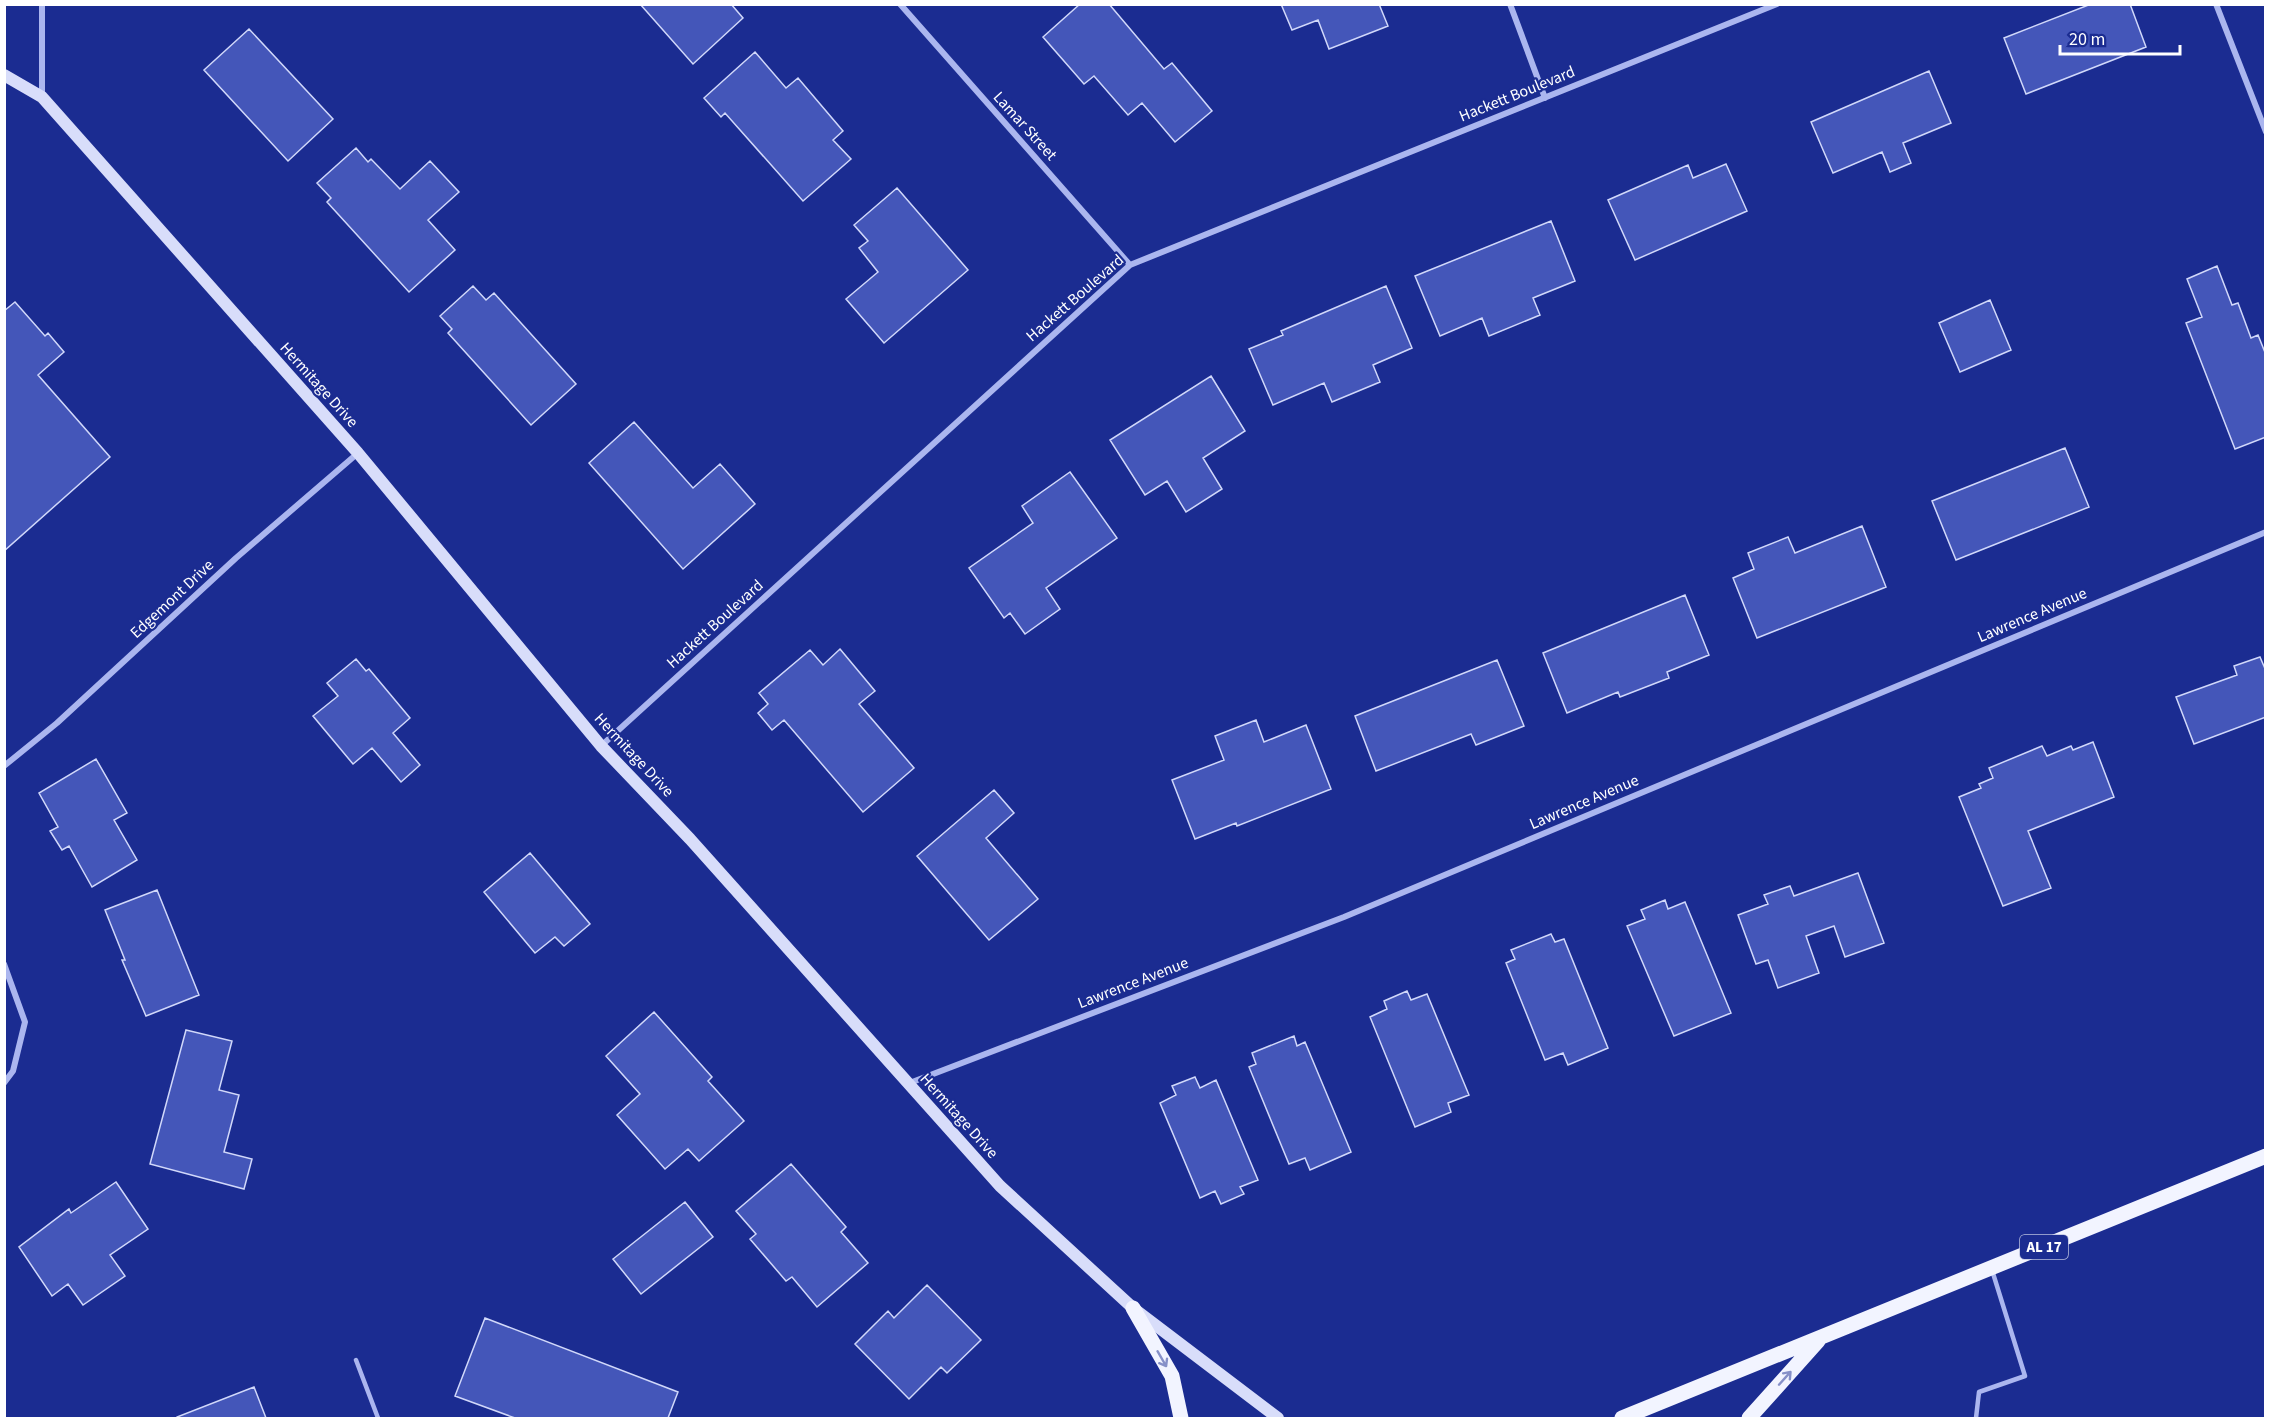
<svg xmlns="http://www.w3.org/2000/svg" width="2270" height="1423" font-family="'Source Sans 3',sans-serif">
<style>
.building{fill:#4456b9;stroke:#d1d8fa;stroke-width:1.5}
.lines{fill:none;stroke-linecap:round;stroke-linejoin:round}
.lane{stroke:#abb6ef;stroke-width:4.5}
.street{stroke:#abb6ef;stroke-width:6}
.secondary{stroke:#d8ddfa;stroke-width:12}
.primary{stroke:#f2f4ff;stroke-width:15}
.oneway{stroke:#8690c8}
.labels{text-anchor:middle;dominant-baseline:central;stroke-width:4.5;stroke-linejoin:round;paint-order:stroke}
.shield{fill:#1b2c91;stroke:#bbc0de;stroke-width:1.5}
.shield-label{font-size:15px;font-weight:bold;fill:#fff}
.street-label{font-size:16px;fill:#fff;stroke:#1b2c91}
</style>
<rect width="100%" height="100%" fill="#1b2c91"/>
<path class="building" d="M 640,4 L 731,4 L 743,18 L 693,64 Z
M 1080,4 L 1109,4 L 1164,69 L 1172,63 L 1212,111 L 1175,142 L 1142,103 L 1128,115 L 1094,76 L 1084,84 L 1043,37 Z
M 1281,4 L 1379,4 L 1388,26 L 1329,49 L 1318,20 L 1292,30 Z
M 2091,4 L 2130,4 L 2146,47 L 2026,94 L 2004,38 Z
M 249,29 L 333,119 L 288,161 L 204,70 Z
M 755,52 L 786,88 L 798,78 L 843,131 L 833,140 L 851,159 L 803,201 L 725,113 L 721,117 L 704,98 Z
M 1929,71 L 1951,123 L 1903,143 L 1911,163 L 1890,172 L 1882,152 L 1833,173 L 1811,122 Z
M 356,148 L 368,162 L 371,159 L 400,189 L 430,161 L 459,192 L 428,220 L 455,250 L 409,292 L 327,202 L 331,198 L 317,183 Z
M 1726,164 L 1747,211 L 1635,260 L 1608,200 L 1688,165 L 1693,178 Z
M 897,188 L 968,270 L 884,343 L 846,299 L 878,272 L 859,248 L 868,241 L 854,225 Z
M 1551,221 L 1575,281 L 1533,298 L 1540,315 L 1489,336 L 1482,318 L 1440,336 L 1415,276 Z
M 2217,266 L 2232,305 L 2238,303 L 2251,338 L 2258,335 L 2266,355 L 2266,437 L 2235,449 L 2186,323 L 2202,317 L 2187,279 Z
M 473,286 L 486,300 L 494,293 L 576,384 L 531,425 L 448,333 L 452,329 L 440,316 Z
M 1386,286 L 1412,348 L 1373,365 L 1380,382 L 1332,402 L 1324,383 L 1273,405 L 1249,349 L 1283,335 L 1281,331 Z
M 1990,300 L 2011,350 L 1960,372 L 1939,323 Z
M 15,302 L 45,336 L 48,333 L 64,352 L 38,375 L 110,457 L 4,551 L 4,311 Z
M 1211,376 L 1245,431 L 1203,458 L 1222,489 L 1186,512 L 1167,481 L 1145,495 L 1110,440 Z
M 634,422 L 693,488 L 720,464 L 755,504 L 683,569 L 589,463 Z
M 2065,448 L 2089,507 L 1956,560 L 1932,501 Z
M 1070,472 L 1117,538 L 1046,588 L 1060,609 L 1025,634 L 1010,613 L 1004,618 L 969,568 L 1033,523 L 1022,506 Z
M 1862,526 L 1886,587 L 1757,638 L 1733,578 L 1754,569 L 1748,553 L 1788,537 L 1795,553 Z
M 1685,595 L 1709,655 L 1667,672 L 1669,678 L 1620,697 L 1618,692 L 1567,713 L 1543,653 Z
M 840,649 L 875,691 L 859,704 L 914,768 L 863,812 L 784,720 L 772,730 L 758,713 L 768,704 L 759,693 L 810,650 L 823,665 Z
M 2260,657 L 2266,671 L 2266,717 L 2194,744 L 2176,697 L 2237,675 L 2234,666 Z
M 356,659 L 366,671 L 369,669 L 410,718 L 393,733 L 420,765 L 401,782 L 372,748 L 353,764 L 313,716 L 338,696 L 327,683 Z
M 1497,660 L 1524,726 L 1476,745 L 1471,734 L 1376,771 L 1355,716 Z
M 1256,720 L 1264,742 L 1306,725 L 1331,789 L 1237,826 L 1236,823 L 1195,839 L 1172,780 L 1224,760 L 1215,736 Z
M 2093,742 L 2114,797 L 2028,831 L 2051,888 L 2003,906 L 1959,797 L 1981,788 L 1979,784 L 1993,778 L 1989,768 L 2042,746 L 2047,756 L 2071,746 L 2073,750 Z
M 96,759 L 127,813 L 114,820 L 137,860 L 92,887 L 69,846 L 62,850 L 50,831 L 58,827 L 39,793 Z
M 994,790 L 1014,813 L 986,838 L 1038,899 L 989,940 L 917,856 Z
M 530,853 L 590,924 L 564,946 L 555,937 L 535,953 L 484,892 Z
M 1858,873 L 1884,943 L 1845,957 L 1834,926 L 1806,936 L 1819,973 L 1778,988 L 1768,960 L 1756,964 L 1738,915 L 1768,904 L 1764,895 L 1790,886 L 1794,896 Z
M 157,890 L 199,995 L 146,1016 L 122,960 L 125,960 L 105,910 Z
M 1665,900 L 1668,909 L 1685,902 L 1731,1013 L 1674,1036 L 1627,926 L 1645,919 L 1641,910 Z
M 1551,934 L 1555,942 L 1564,939 L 1608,1048 L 1568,1065 L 1563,1053 L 1545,1060 L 1506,963 L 1515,959 L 1511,950 Z
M 1407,991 L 1411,1000 L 1427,994 L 1469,1095 L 1448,1103 L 1451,1112 L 1415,1127 L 1370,1017 L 1387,1009 L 1384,1001 Z
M 654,1012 L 712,1077 L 708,1081 L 744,1121 L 699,1161 L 688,1149 L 665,1169 L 617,1115 L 640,1094 L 606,1056 Z
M 186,1030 L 232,1041 L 219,1090 L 239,1095 L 224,1152 L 252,1159 L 244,1189 L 150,1164 Z
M 1294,1036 L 1297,1046 L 1305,1042 L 1351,1152 L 1310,1170 L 1305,1158 L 1289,1164 L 1249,1067 L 1256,1064 L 1252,1053 Z
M 1195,1077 L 1200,1088 L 1216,1080 L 1258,1180 L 1240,1187 L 1244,1194 L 1221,1204 L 1215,1191 L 1200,1198 L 1160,1103 L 1176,1095 L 1172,1086 Z
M 791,1164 L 846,1227 L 841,1232 L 868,1263 L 817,1307 L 792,1277 L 786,1281 L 750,1239 L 756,1234 L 736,1211 Z
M 116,1182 L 148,1229 L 110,1255 L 125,1276 L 83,1305 L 68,1284 L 52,1296 L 19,1247 L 69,1209 L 71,1213 Z
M 685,1202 L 713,1237 L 641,1294 L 613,1259 Z
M 927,1285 L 981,1340 L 947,1373 L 941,1367 L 909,1399 L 855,1344 L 888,1311 L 894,1318 Z
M 485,1318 L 678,1392 L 668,1418 L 515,1418 L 455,1396 Z
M 254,1387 L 266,1418 L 177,1418 L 177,1417 Z"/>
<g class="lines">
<path class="lane" d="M 356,1360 L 378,1418
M 1976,1418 L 1979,1392 L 2025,1376 L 1992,1270"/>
<path class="street" d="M 42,4 L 42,96
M 900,4 L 1130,265
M 1510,4 L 1545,98
M 2216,4 L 2266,132
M 601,746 L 1130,265 L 1777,4
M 4,766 L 57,723 L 236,558 L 358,453
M 4,964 L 25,1022 L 13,1071 L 4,1083
M 907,1084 L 1344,917 L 2266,532"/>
<path class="secondary" d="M 4,75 L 42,97 L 358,453 L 601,746 L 690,839 L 1000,1186 L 1133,1308 L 1278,1418"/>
<path class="primary" d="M 1133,1308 L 1172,1376 L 1181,1418
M 1622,1418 L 2266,1156
M 1749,1418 L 1818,1341"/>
</g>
<defs><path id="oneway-shaft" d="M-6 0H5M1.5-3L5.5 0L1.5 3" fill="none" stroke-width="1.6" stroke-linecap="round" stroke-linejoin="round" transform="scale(1.5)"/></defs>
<g class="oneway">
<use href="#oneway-shaft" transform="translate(1162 1359) rotate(60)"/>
<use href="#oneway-shaft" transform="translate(1785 1378) rotate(-48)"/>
</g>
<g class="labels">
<rect class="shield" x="2020" y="1235" width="48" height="24" rx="4.5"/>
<g class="shield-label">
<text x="2044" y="1247">AL 17</text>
</g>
<g class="street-label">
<text transform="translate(1517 94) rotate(-22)">Hackett Boulevard</text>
<text transform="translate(1025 126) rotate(48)">Lamar Street</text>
<text transform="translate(1075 298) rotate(-41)">Hackett Boulevard</text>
<text transform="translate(319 385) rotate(48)">Hermitage Drive</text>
<text transform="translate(172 599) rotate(-43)">Edgemont Drive</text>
<text transform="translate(2032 615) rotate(-23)">Lawrence Avenue</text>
<text transform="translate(715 624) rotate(-42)">Hackett Boulevard</text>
<text transform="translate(634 755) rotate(47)">Hermitage Drive</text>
<text transform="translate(1584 802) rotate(-23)">Lawrence Avenue</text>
<text transform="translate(1133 983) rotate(-21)">Lawrence Avenue</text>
<text transform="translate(959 1116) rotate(48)">Hermitage Drive</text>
</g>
</g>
<rect width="2270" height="1423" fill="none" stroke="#ffffff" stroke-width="12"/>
<path d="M2060 45v9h120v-9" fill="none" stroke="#ffffff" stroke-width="3"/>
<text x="2069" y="45" font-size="18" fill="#ffffff" stroke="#1b2c91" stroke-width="4.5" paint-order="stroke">20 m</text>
</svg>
